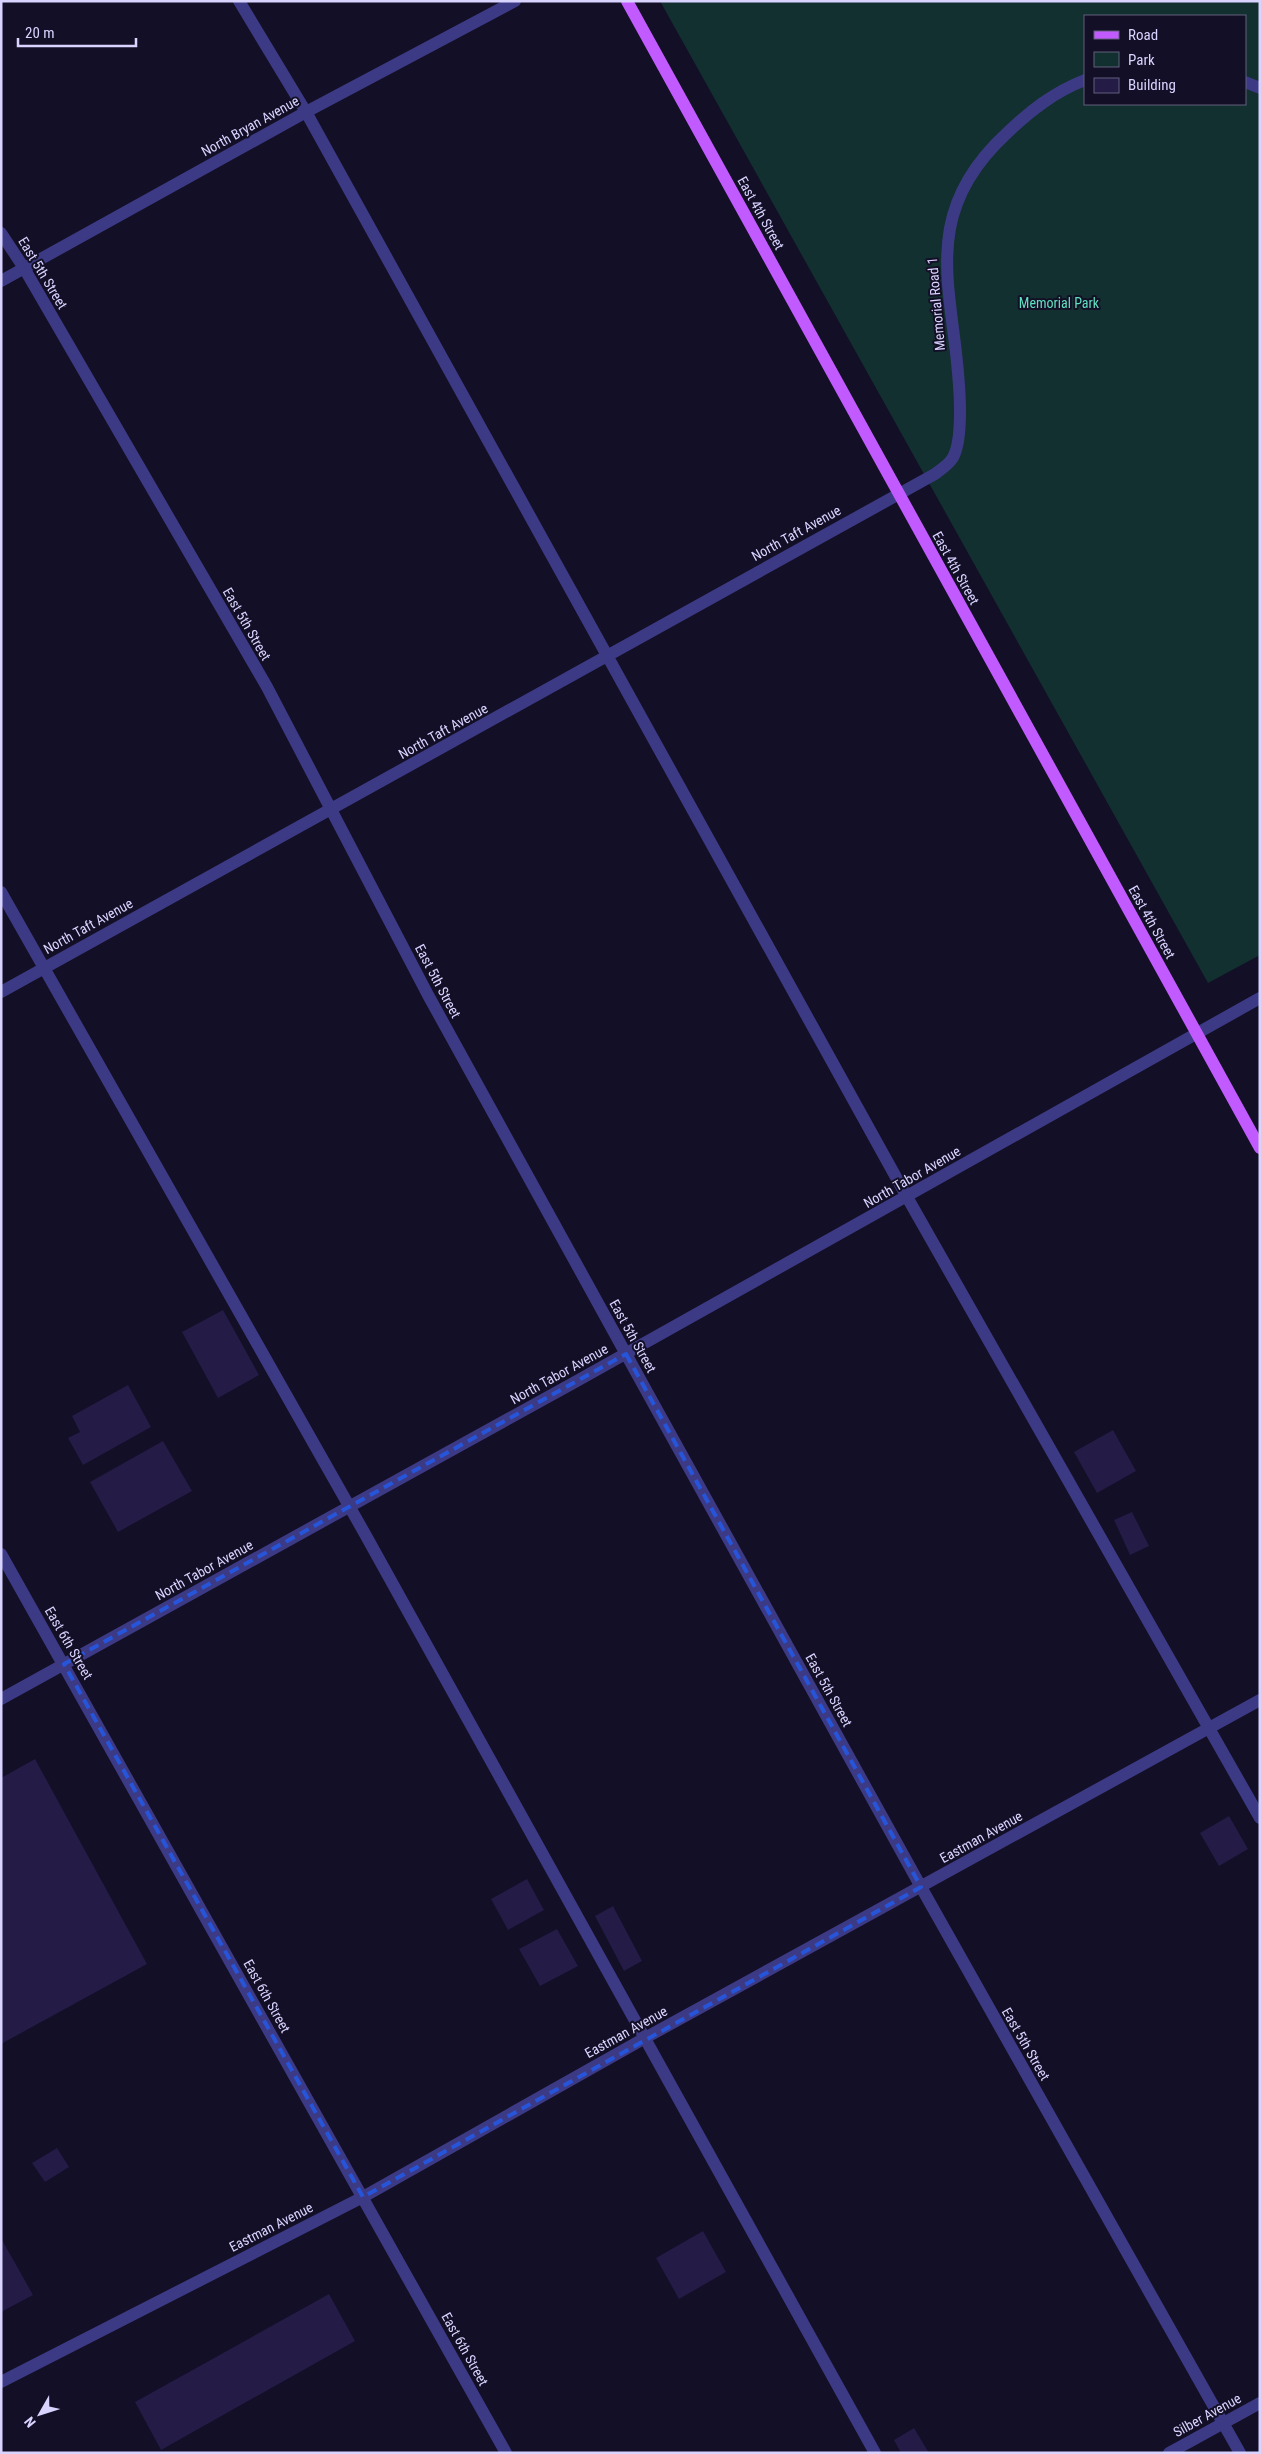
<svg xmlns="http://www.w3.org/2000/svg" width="1261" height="2454" font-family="'Roboto Condensed',sans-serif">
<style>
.green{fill:#12302f;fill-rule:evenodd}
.building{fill:#241b47}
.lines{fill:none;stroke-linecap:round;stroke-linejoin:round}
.minor{stroke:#3d3a85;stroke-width:12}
.major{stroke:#c25bff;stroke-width:12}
.marked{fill:none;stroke:#2655da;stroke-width:4;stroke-dasharray:10 6;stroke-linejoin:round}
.labels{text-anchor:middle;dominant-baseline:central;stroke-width:4;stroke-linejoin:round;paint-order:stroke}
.street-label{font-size:14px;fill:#d9d4ff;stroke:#130f26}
.park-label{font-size:14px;fill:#5fe0c0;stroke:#130f26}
</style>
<rect width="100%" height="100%" fill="#130f26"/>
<path class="green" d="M 660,1 L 1260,1 L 1260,955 L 1208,983 ZM 1085,16 L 1245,16 L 1245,104 L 1085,104 Z"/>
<path class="building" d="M 223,1310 L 259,1375 L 218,1398 L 182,1332 Z
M 128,1385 L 151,1427 L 83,1465 L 68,1438 L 80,1432 L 72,1416 Z
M 1113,1430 L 1136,1471 L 1097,1493 L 1074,1452 Z
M 163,1441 L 192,1491 L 118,1532 L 90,1482 Z
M 1132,1512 L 1149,1546 L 1130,1555 L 1114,1520 Z
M 35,1759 L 147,1964 L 1,2044 L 1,1778 Z
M 1229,1816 L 1248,1849 L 1219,1866 L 1200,1833 Z
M 527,1879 L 544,1910 L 508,1930 L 491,1899 Z
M 613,1906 L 642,1961 L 624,1971 L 595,1916 Z
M 557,1929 L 578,1966 L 540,1986 L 519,1949 Z
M 57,2148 L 69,2167 L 45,2182 L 32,2163 Z
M 703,2231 L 726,2272 L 679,2299 L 656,2258 Z
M 1,2238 L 33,2295 L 1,2312 Z
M 329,2294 L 355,2341 L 161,2450 L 135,2402 Z
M 914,2428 L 929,2453 L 901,2453 L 894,2440 Z"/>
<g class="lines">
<path class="minor" d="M 239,1 L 306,112 L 907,1197 L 1260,1818
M 1245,82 L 1260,88
M 1,233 L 24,268 L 267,687 L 428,995 L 626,1354 L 921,1887 L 1240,2453
M 1,281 L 306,112 L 515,1
M 1,892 L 365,1534 L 875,2453
M 1,992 L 935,474 C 940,470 948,465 952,459 C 959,449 960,423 960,411 C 960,301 910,222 1007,133 C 1030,111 1054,92 1085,80
M 1,1554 L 506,2453
M 1,1699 L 575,1382 L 1260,998
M 1,2382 L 363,2197 L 645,2038 L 1260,1700
M 1169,2453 L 1260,2403"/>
<path class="major" d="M 627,1 L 1260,1148"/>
</g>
<path class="marked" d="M 626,1354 L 921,1887 L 363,2197 L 64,1664 Z"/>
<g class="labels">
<g class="street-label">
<text transform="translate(250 126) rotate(-29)">North Bryan Avenue</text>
<text transform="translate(761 213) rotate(61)">East 4th Street</text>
<text transform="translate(43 273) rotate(59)">East 5th Street</text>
<text transform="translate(936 304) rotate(-95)">Memorial Road 1</text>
<text transform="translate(796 533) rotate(-29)">North Taft Avenue</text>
<text transform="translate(956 568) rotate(61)">East 4th Street</text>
<text transform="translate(247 624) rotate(60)">East 5th Street</text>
<text transform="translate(443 731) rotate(-29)">North Taft Avenue</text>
<text transform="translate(1152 922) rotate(61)">East 4th Street</text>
<text transform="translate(88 926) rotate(-29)">North Taft Avenue</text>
<text transform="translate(438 981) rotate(62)">East 5th Street</text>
<text transform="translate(912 1177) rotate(-30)">North Tabor Avenue</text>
<text transform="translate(633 1336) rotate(61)">East 5th Street</text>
<text transform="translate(559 1374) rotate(-29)">North Tabor Avenue</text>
<text transform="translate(204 1570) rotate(-29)">North Tabor Avenue</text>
<text transform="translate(69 1643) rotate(60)">East 6th Street</text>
<text transform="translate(829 1690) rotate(61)">East 5th Street</text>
<text transform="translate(981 1837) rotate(-29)">Eastman Avenue</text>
<text transform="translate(267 1996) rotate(61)">East 6th Street</text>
<text transform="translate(626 2032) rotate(-29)">Eastman Avenue</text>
<text transform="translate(1026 2044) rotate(60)">East 5th Street</text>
<text transform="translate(271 2227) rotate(-27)">Eastman Avenue</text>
<text transform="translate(465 2349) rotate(61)">East 6th Street</text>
<text transform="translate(1207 2415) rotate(-29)">Silber Avenue</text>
</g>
<g class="park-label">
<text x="1059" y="303">Memorial Park</text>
</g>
</g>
<rect width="1261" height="2454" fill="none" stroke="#d9d4ff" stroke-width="5"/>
<rect x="1084" y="15" width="162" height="90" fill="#130f26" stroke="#625e7d"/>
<rect x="1094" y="31" width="25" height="8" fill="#c25bff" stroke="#625e7d"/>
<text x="1128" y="40" font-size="15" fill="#d9d4ff">Road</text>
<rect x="1094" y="52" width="25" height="15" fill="#12302f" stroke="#625e7d"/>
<text x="1128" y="65" font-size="15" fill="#d9d4ff">Park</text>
<rect x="1094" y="78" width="25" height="15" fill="#241b47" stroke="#625e7d"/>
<text x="1128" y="90" font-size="15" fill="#d9d4ff">Building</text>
<g transform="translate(40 2414) rotate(231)" stroke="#130f26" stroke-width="4" paint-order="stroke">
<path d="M0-4L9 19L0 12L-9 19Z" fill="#d9d4ff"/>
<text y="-8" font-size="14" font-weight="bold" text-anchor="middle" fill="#d9d4ff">N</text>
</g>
<path d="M18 38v8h118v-8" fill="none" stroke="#d9d4ff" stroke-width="2.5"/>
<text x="25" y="38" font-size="15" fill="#d9d4ff" stroke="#130f26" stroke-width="4" paint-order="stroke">20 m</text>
</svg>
